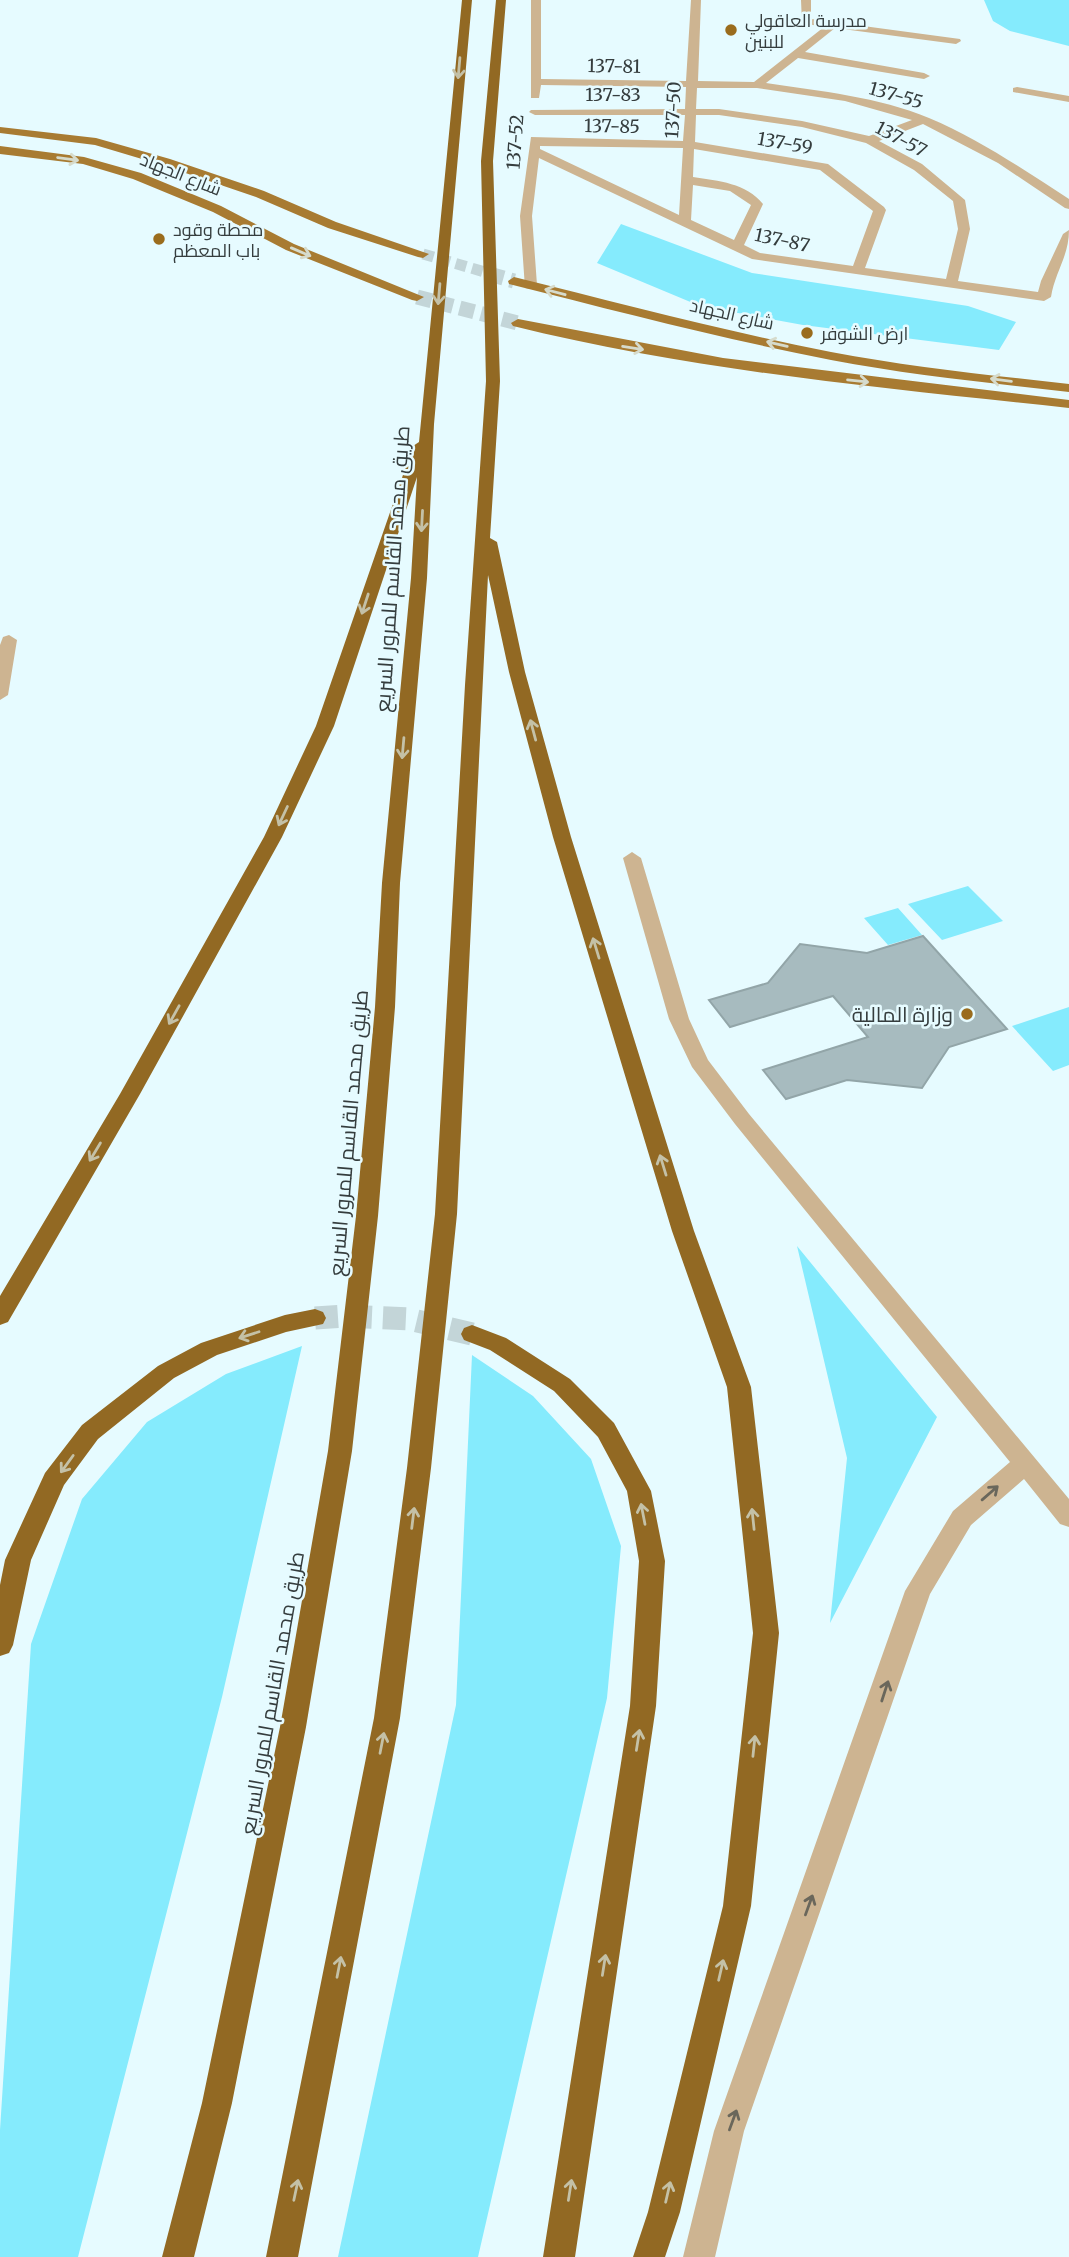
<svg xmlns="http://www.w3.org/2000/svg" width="1069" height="2257" font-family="Merriweather,Cairo,serif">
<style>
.green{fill:#85ebfd}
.building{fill:#a7bbbf;stroke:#92a5a8;stroke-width:2}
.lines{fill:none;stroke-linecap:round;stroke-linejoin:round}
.primary-tunnel-far1{stroke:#c3d5d8;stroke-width:11;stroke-dasharray:11 6;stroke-linecap:butt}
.primary-tunnel{stroke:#c3d5d8;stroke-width:15;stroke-dasharray:15 7;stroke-linecap:butt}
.highway-tunnel{stroke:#c3d5d8;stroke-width:23;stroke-dasharray:23 11;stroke-linecap:butt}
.street{fill:#cdb491;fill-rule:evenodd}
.primary{fill:#a87b32;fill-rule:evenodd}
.highway{fill:#926923;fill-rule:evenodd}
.oneway{stroke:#c4c1a7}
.oneway2{stroke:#d6dbcc}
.oneway3{stroke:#6a675b}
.poi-dot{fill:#9a6c1d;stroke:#e6fbff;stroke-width:2.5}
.labels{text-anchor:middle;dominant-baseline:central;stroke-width:5;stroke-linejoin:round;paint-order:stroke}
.far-poi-label{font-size:18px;fill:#353d3e;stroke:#e6fbff;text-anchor:start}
.far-street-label{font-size:18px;fill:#353d3e;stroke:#e6fbff}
.street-label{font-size:21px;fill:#353d3e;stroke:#e6fbff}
.poi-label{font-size:21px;fill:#353d3e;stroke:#e6fbff;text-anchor:end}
</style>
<rect width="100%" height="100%" fill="#e6fbff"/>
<path class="green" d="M 984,0 L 1069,0 L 1069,46 L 1010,31 L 993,21 Z
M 621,224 L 752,273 L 968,306 L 1016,322 L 999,350 L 803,325 L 700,306 L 597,263 Z
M 968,886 L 1003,921 L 942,940 L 908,904 Z
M 898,908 L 922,935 L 888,945 L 864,918 Z
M 1069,1007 L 1069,1065 L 1053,1071 L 1012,1026 Z
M 797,1246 L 937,1417 L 830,1623 L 847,1458 Z
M 302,1346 L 222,1697 L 78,2257 L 0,2257 L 0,2130 L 31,1644 L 82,1499 L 147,1422 L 226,1374 Z
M 472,1355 L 533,1396 L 591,1459 L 621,1546 L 607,1698 L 478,2257 L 338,2257 L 456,1705 Z"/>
<path class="building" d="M 923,936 L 1007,1029 L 949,1047 L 922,1088 L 847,1080 L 786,1099 L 763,1070 L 868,1037 L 833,996 L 730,1027 L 709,1000 L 768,983 L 800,944 L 867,953 Z"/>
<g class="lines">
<path class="primary-tunnel-far1" d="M 423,254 L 495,275"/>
<path class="primary-tunnel" d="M 489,274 L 514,281
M 417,297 L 518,323"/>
<path class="highway-tunnel" d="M 315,1318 L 344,1316 L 409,1319 L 472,1334"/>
<path class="street" d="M 531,0 L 541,0 L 541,79 L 686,81 L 691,0 L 701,0 L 698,81 L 754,82 L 824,27 L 802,23 L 801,0 L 811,0 L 811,19 L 960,39 L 961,41 L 956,44 L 835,28 L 805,52 L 924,73 L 930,76 L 924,79 L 798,58 L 766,83 C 820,91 879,97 929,118 C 979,139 1024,170 1069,199 L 1069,209 L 1065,208 L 998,163 L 923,124 L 879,141 L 922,164 L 965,200 L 970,229 L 958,281 L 1038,292 L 1041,281 L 1063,234 L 1069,230 C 1069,256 1055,272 1051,297 L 1044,301 L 752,259 L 539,158 L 532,216 L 537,285 L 530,289 L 525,288 L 520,216 L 531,137 L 683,141 L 685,115 L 535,115 L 529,112 L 531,110 L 685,109 L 686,87 L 541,85 L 539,98 L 531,98 ZM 697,88 L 757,88 L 845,101 L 912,120 L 869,136 L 802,121 L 719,109 L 696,109 ZM 696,115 L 719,115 L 802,127 L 866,143 L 914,170 L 953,201 L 958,229 L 946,279 L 865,268 L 886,210 L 884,207 L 828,164 L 695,142 ZM 540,146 L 683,148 L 679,215 L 540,149 ZM 694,149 L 820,170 L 873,211 L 853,266 L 760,253 L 744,245 L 763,204 C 746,183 719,181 693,177 ZM 693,185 L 730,191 L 751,205 L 734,240 L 691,220 Z
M 1017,87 L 1069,96 L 1069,102 L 1013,92 L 1013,88 Z
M 9,635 L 17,640 L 8,695 L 0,700 L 0,645 L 3,637 Z
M 632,852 L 641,858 L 689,1019 L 708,1060 L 749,1114 L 1069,1499 L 1069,1527 L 1060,1524 L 1024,1479 L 971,1525 L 930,1594 L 744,2131 L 715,2257 L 683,2257 L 714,2131 L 905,1591 L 953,1511 L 1010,1462 L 735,1124 L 692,1067 L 669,1019 L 623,858 Z"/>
<path class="primary" d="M 0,127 L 96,138 L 170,159 L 264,191 L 336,222 L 429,254 L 423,258 L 418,257 L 328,228 L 256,197 L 162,165 L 95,145 L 0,133 Z
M 0,146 L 84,157 L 141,173 L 221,206 L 294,244 L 424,297 L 417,301 L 412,300 L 286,250 L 213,212 L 133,179 L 83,164 L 0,154 Z
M 514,277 C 619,303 724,331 831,352 C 910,367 989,375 1069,384 L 1069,392 C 990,383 910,375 831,360 C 723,339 616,311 509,284 L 508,281 Z
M 518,319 L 723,358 L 1069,400 L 1069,408 C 883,388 695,371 513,326 L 511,323 Z"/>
<path class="highway" d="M 462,0 L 472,0 L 434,424 L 427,578 L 400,883 L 395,1007 L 378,1216 L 352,1451 L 306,1727 L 232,2103 L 194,2257 L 162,2257 L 202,2103 L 280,1727 L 328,1451 L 356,1216 L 375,1007 L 382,883 L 411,578 L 417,477 L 334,726 L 282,837 L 140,1094 L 8,1322 L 0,1325 L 0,1296 L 120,1094 L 264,837 L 316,726 L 413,446 L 419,442 Z
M 496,0 L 506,0 L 493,161 L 500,381 L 490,538 L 497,542 L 525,672 L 571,837 L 694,1231 L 751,1387 L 779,1633 L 751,1906 L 680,2212 L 665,2257 L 633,2257 L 648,2212 L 723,1906 L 753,1633 L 727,1387 L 672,1231 L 553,837 L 509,672 L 488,575 L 457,1214 L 431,1468 L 400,1718 L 298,2257 L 266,2257 L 374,1718 L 407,1468 L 435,1214 L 465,685 L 486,381 L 481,161 Z
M 315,1309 L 323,1312 L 326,1318 L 323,1324 L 286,1332 L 217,1355 L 174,1378 L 98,1439 L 64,1485 L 31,1560 L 13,1645 L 9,1653 L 0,1656 L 0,1585 L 5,1560 L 45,1473 L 82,1425 L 158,1366 L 201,1343 L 285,1315 Z
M 472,1325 L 506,1338 L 570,1379 L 614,1423 L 651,1491 L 665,1561 L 656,1706 L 575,2257 L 543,2257 L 630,1706 L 639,1561 L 627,1491 L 598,1437 L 554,1391 L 490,1350 L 464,1340 L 461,1334 L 464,1328 Z"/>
</g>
<defs><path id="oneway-shaft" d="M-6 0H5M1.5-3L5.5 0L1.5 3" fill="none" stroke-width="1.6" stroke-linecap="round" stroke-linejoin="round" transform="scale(1.75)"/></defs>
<g class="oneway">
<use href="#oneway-shaft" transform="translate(459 68) rotate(95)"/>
<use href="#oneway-shaft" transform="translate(439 294) rotate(95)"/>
<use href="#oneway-shaft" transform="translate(422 521) rotate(93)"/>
<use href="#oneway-shaft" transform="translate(365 604) rotate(108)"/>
<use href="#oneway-shaft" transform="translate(533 730) rotate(-105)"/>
<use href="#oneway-shaft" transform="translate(403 748) rotate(95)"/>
<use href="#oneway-shaft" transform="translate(283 816) rotate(115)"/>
<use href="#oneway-shaft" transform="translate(596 948) rotate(-107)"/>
<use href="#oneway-shaft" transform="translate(174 1015) rotate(119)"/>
<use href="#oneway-shaft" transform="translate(95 1152) rotate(121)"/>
<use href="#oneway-shaft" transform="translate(663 1165) rotate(-107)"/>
<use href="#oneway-shaft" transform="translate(249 1335) rotate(162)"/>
<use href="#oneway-shaft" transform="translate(67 1464) rotate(126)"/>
<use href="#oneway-shaft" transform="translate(643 1514) rotate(-101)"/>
<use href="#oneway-shaft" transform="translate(413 1518) rotate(-83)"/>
<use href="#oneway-shaft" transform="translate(753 1519) rotate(-96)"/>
<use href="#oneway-shaft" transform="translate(638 1740) rotate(-81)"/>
<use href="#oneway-shaft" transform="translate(382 1743) rotate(-79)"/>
<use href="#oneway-shaft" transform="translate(754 1746) rotate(-84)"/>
<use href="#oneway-shaft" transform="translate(604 1965) rotate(-81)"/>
<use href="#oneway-shaft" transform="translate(339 1967) rotate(-79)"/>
<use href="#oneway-shaft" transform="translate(721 1970) rotate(-77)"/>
<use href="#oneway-shaft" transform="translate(296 2190) rotate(-78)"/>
<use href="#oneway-shaft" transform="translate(570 2190) rotate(-81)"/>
<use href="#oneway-shaft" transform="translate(668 2192) rotate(-77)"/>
</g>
<g class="oneway2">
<use href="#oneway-shaft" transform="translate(68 159) rotate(8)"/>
<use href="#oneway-shaft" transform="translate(301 252) rotate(23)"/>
<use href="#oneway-shaft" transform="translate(555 292) rotate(-165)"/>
<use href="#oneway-shaft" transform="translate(777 344) rotate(-167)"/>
<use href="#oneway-shaft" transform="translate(633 348) rotate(9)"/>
<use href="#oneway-shaft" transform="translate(1001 380) rotate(-173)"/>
<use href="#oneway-shaft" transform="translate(858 381) rotate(6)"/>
</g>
<g class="oneway3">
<use href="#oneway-shaft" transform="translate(990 1493) rotate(-41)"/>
<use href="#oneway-shaft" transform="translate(885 1691) rotate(-72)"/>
<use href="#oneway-shaft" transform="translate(809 1905) rotate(-70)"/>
<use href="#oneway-shaft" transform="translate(733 2120) rotate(-70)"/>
</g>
<g class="poi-dot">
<circle cx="731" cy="30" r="7"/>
<circle cx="159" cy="239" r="7"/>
<circle cx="807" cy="333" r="7"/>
<circle cx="967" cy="1014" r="7"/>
</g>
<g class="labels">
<g class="far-poi-label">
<text x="745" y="20">مدرسة العاقولي<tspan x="745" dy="21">للبنين</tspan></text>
<text x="173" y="229">محطة وقود<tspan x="173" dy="21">باب المعظم</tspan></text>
<text x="821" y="333">ارض الشوفر</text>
</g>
<g class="far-street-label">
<text transform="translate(614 66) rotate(1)">137-81</text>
<text x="613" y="94">137-83</text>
<text transform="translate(896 95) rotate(16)">137-55</text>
<text transform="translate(673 110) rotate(-87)">137-50</text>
<text transform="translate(612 126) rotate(1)">137-85</text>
<text transform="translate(901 139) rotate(28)">137-57</text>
<text transform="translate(515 142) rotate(-86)">137-52</text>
<text transform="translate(785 143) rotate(10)">137-59</text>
<text transform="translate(181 174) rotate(22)">شارع الجهاد</text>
<text transform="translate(782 240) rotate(12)">137-87</text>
<text transform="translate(732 314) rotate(13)">شارع الجهاد</text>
</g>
<g class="street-label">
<text transform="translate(392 569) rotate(-86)">طريق محمد القاسم للمرور السريع</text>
<text transform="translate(348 1133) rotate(-85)">طريق محمد القاسم للمرور السريع</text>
<text transform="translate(272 1693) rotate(-80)">طريق محمد القاسم للمرور السريع</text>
</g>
<g class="poi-label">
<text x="953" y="1014">وزارة المالية</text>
</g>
</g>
</svg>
